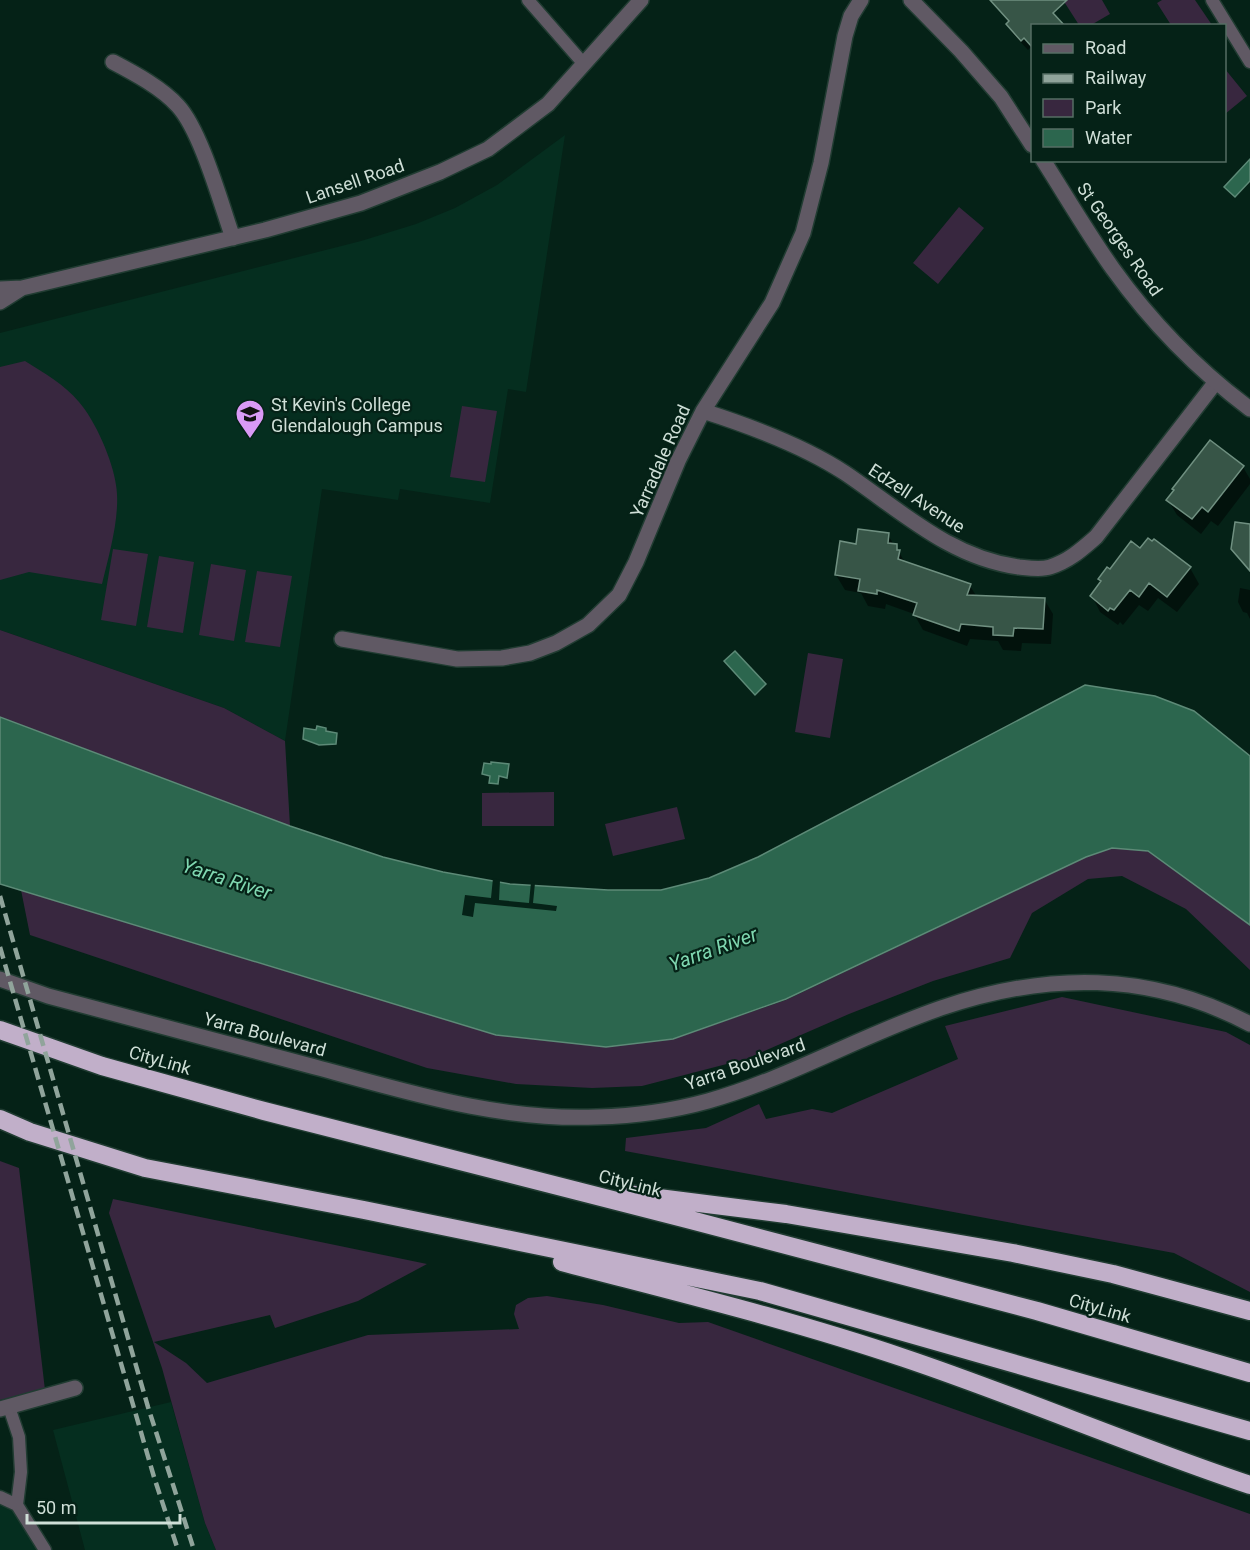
<svg xmlns="http://www.w3.org/2000/svg" width="1250" height="1550" font-family="Roboto,sans-serif">
<style>
.built{fill:#052e1f}
.green{fill:#38273f}
.water{fill:#2c664e;stroke:#5d8a77;stroke-width:1.5}
.pier{fill:#052217}
.shadow{fill:#0007}
.building{fill:#375547;stroke:#709081;stroke-width:1.5}
.lines{fill:none;stroke-linecap:round;stroke-linejoin:round}
.service-casing{stroke:#213c32;stroke-width:15}
.minor-casing{stroke:#213c32;stroke-width:18}
.tertiary-casing{stroke:#213c32;stroke-width:18}
.motorway-casing{stroke:#213c32;stroke-width:21}
.service{stroke:#605964;stroke-width:12}
.minor{stroke:#605964;stroke-width:15}
.tertiary{stroke:#605964;stroke-width:15}
.motorway{stroke:#c1afc9;stroke-width:18}
.rail{stroke:#90a49b;stroke-width:4.5;stroke-dasharray:12 6;stroke-linecap:butt}
.labels{text-anchor:middle;dominant-baseline:central;stroke-width:4.5;stroke-linejoin:round;paint-order:stroke}
.street-label{font-size:18px;fill:#cfdfd7;stroke:#052217}
.poi-label{font-size:18px;fill:#cfdfd7;stroke:#052217;text-anchor:start}
.water-label{font-size:20px;font-style:italic;fill:#7fd7b0;stroke:#052217}
</style>
<rect width="100%" height="100%" fill="#052217"/>
<path class="built" d="M 565,135 L 526,392 L 508,389 L 490,503 L 400,489 L 398,500 L 322,489 L 285,741 L 224,708 L 0,630 L 0,333 L 361,241 L 416,224 L 455,208 L 497,185 Z
M 171,1402 L 205,1523 L 216,1550 L 85,1550 L 53,1430 Z
M 0,1497 L 17,1505 L 44,1550 L 0,1550 Z"/>
<path class="green" d="M 1063,0 L 1102,0 L 1110,14 L 1091,25 L 1079,25 Z
M 1162,0 L 1195,0 L 1212,25 L 1171,25 L 1157,3 Z
M 1225,69 L 1247,96 L 1225,114 L 1224,69 Z
M 959,207 L 984,228 L 938,284 L 913,263 Z
M 25,361 C 44,373 64,384 79,402 C 95,420 113,461 116,485 C 121,514 109,555 102,584 L 29,572 L 0,580 L 0,367 Z
M 462,406 L 497,411 L 485,482 L 450,477 Z
M 113,549 L 148,554 L 136,626 L 101,620 Z
M 159,556 L 194,562 L 183,633 L 147,627 Z
M 211,564 L 246,570 L 234,641 L 199,635 Z
M 257,571 L 292,576 L 280,647 L 245,642 Z
M 0,630 L 224,708 L 285,741 L 290,826 L 0,717 Z
M 808,653 L 843,659 L 830,738 L 795,732 Z
M 554,792 L 554,826 L 482,826 L 482,793 Z
M 677,807 L 685,839 L 613,856 L 605,824 Z
M 1112,848 L 1148,851 L 1250,925 L 1250,970 L 1186,909 L 1122,876 L 1088,879 L 1032,913 L 1010,958 L 933,981 L 849,1014 L 746,1059 L 642,1086 L 592,1088 L 516,1084 L 427,1068 L 30,935 L 21,890 L 496,1035 L 606,1047 L 673,1039 L 786,1000 L 1086,857 Z
M 1062,997 L 1226,1032 L 1250,1045 L 1250,1292 L 1174,1253 L 625,1151 L 626,1138 L 706,1128 L 759,1104 L 766,1119 L 812,1109 L 832,1113 L 958,1059 L 945,1026 Z
M 0,1161 L 19,1168 L 45,1390 L 0,1400 Z
M 113,1199 L 427,1264 L 358,1301 L 275,1328 L 270,1315 L 154,1342 L 186,1363 L 207,1383 L 368,1335 L 519,1329 L 514,1314 L 516,1305 L 528,1298 L 547,1296 L 603,1305 L 679,1323 L 708,1322 L 1250,1514 L 1250,1550 L 216,1550 L 205,1523 L 162,1368 L 109,1213 Z"/>
<path class="water" d="M 1250,159 L 1250,181 L 1235,197 L 1224,187 Z
M 735,651 L 766,684 L 755,695 L 724,661 Z
M 1085,685 L 1155,696 L 1194,711 L 1250,756 L 1250,925 L 1148,851 L 1112,848 L 1086,857 L 786,999 L 673,1039 L 606,1047 L 496,1035 L 0,884 L 0,717 L 290,826 L 383,857 L 443,872 L 510,884 L 608,890 L 661,890 L 709,878 L 758,857 Z
M 317,726 L 326,728 L 326,731 L 337,733 L 336,744 L 319,745 L 303,739 L 304,728 L 316,730 Z
M 491,762 L 509,764 L 507,778 L 499,776 L 498,784 L 489,783 L 490,776 L 482,774 L 484,763 L 491,764 Z"/>
<path class="pier" d="M 493,878 L 500,880 L 499,900 L 529,903 L 531,882 L 535,883 L 533,903 L 557,906 L 556,911 L 475,903 L 473,917 L 462,915 L 465,895 L 491,898 Z"/>
<path class="shadow" d="M 998,0 L 1040,0 L 1032,26 L 1032,49 L 1031,47 L 1028,50 L 1013,34 L 1007,24 L 1009,23 L 994,3 Z
M 1243,467 L 1250,479 L 1250,484 L 1218,526 L 1211,521 L 1201,534 L 1177,515 L 1168,500 L 1175,491 Z
M 888,535 L 894,545 L 896,546 L 905,563 L 970,586 L 977,597 L 1044,599 L 1053,614 L 1051,644 L 1022,643 L 1021,651 L 1003,650 L 998,641 L 970,639 L 967,646 L 923,630 L 914,614 L 886,604 L 885,609 L 868,606 L 861,593 L 845,590 L 836,575 L 857,546 Z
M 1140,550 L 1190,568 L 1199,584 L 1177,612 L 1158,598 L 1148,611 L 1139,605 L 1123,625 L 1120,622 L 1118,625 L 1100,612 L 1092,596 L 1102,583 L 1100,579 Z
M 1240,588 L 1250,590 L 1250,619 L 1247,613 L 1243,612 L 1238,602 Z"/>
<path class="building" d="M 990,0 L 1067,0 L 1053,13 L 1065,26 L 1032,26 L 1032,47 L 1024,38 L 1021,41 L 1006,24 L 1009,21 Z
M 1210,440 L 1244,466 L 1208,512 L 1202,507 L 1192,519 L 1166,500 L 1174,490 L 1172,489 Z
M 1235,522 L 1250,524 L 1250,571 L 1231,549 Z
M 858,529 L 889,533 L 888,543 L 897,544 L 897,550 L 900,550 L 898,559 L 971,584 L 967,595 L 1045,598 L 1043,629 L 1014,628 L 1013,636 L 993,635 L 993,627 L 961,624 L 959,631 L 913,615 L 917,603 L 877,590 L 877,594 L 858,591 L 860,579 L 835,575 L 840,541 L 856,544 Z
M 1148,538 L 1152,541 L 1154,539 L 1191,567 L 1167,597 L 1149,583 L 1139,597 L 1130,590 L 1114,610 L 1110,608 L 1108,611 L 1090,596 L 1101,581 L 1098,579 L 1107,567 L 1110,569 L 1131,541 L 1140,548 Z"/>
<g class="lines">
<g class="service-casing">
<path id="service" d="M 528,0 L 583,63
M 1212,0 L 1250,62
M 9,1407 L 19,1437 L 21,1472 L 17,1505 L 45,1550
M 0,1497 L 17,1505"/>
</g>
<g class="minor-casing">
<path id="minor" d="M 113,62 C 134,73 162,88 178,106 C 201,131 221,204 233,238
M 0,289 L 22,288 L 265,230 L 361,203 L 440,172 L 488,149 L 548,104 L 641,0
M 0,302 L 22,288
M 703,411 C 750,426 804,446 845,473 C 900,510 950,558 1019,567 C 1029,568 1041,570 1050,567 C 1069,561 1081,550 1096,537 L 1215,383
M 342,639 L 457,659 L 502,658 L 530,653 L 556,643 L 588,625 L 619,595 L 636,562 L 678,461 L 703,411 L 772,303 L 803,233 L 821,163 L 845,36 L 851,16 L 861,0
M 0,1409 L 75,1388"/>
</g>
<g class="tertiary-casing">
<path id="tertiary" d="M 911,0 L 961,51 L 1001,97 L 1032,145
M 1043,160 C 1066,196 1088,234 1113,269 C 1151,322 1198,370 1250,409
M 0,979 L 48,996 C 137,1020 226,1043 315,1067 C 408,1092 499,1121 597,1117 C 634,1116 672,1111 708,1101 C 789,1078 862,1035 941,1008 C 1047,972 1149,971 1250,1024"/>
</g>
<g class="motorway-casing">
<path id="motorway" d="M 0,1030 L 102,1066 L 264,1111 L 687,1219 L 1037,1311 L 1250,1373
M 0,1119 L 30,1132 L 145,1168 L 364,1210 L 760,1291 L 1250,1431
M 627,1194 L 786,1214 L 1013,1253 L 1113,1274 L 1250,1311
M 562,1262 C 676,1292 792,1320 904,1358 C 1020,1397 1133,1446 1250,1485"/>
</g>
<use href="#service" class="service"/>
<use href="#minor" class="minor"/>
<use href="#tertiary" class="tertiary"/>
<use href="#motorway" class="motorway"/>
<path class="rail" d="M 0,896 L 148,1407 L 194,1550
M 0,947 L 154,1477 L 178,1550"/>
</g>
<defs>
<g id="school-pin" transform="scale(1.5)"><path d="M0 17L-7.5 6A9.5 9.5 0 1 1 7.5 6Z" fill="#da9af6" stroke="#052217"/><path d="M0-5L7-2L0 1L-7-2ZM-4 1L0 2.5L4 1V4Q0 6-4 4Z" fill="#111"/></g>
</defs>
<g fill-rule="evenodd">
<use href="#school-pin" x="250" y="414"/>
</g>
<g class="labels">
<g class="street-label">
<text transform="translate(355 181) rotate(-19)">Lansell Road</text>
<text transform="translate(1120 239) rotate(55)">St Georges Road</text>
<text transform="translate(660 461) rotate(-66)">Yarradale Road</text>
<text transform="translate(917 498) rotate(33)">Edzell Avenue</text>
<text transform="translate(265 1034) rotate(15)">Yarra Boulevard</text>
<text transform="translate(160 1060) rotate(16)">CityLink</text>
<text transform="translate(745 1064) rotate(-19)">Yarra Boulevard</text>
<text transform="translate(630 1183) rotate(14)">CityLink</text>
<text transform="translate(1100 1308) rotate(16)">CityLink</text>
</g>
<g class="poi-label">
<text x="271" y="404">St Kevin's College<tspan x="271" dy="21">Glendalough Campus</tspan></text>
</g>
<g class="water-label">
<text transform="translate(227 879) rotate(18)">Yarra River</text>
<text transform="translate(713 949) rotate(-20)">Yarra River</text>
</g>
</g>
<rect x="1031" y="24" width="195" height="138" fill="#052217" stroke="#566e64" stroke-width="1.5"/>
<rect x="1043" y="44" width="30" height="9" fill="#605964" stroke="#566e64" stroke-width="1.5"/>
<text x="1085" y="54" font-size="18" fill="#cfdfd7">Road</text>
<rect x="1043" y="74" width="30" height="9" fill="#90a49b" stroke="#566e64" stroke-width="1.5"/>
<text x="1085" y="84" font-size="18" fill="#cfdfd7">Railway</text>
<rect x="1043" y="99" width="30" height="18" fill="#38273f" stroke="#566e64" stroke-width="1.5"/>
<text x="1085" y="114" font-size="18" fill="#cfdfd7">Park</text>
<rect x="1043" y="129" width="30" height="18" fill="#2c664e" stroke="#566e64" stroke-width="1.5"/>
<text x="1085" y="144" font-size="18" fill="#cfdfd7">Water</text>
<path d="M27 1514v9h153v-9" fill="none" stroke="#cfdfd7" stroke-width="3"/>
<text x="36" y="1514" font-size="18" fill="#cfdfd7" stroke="#052217" stroke-width="4.5" paint-order="stroke">50 m</text>
</svg>
